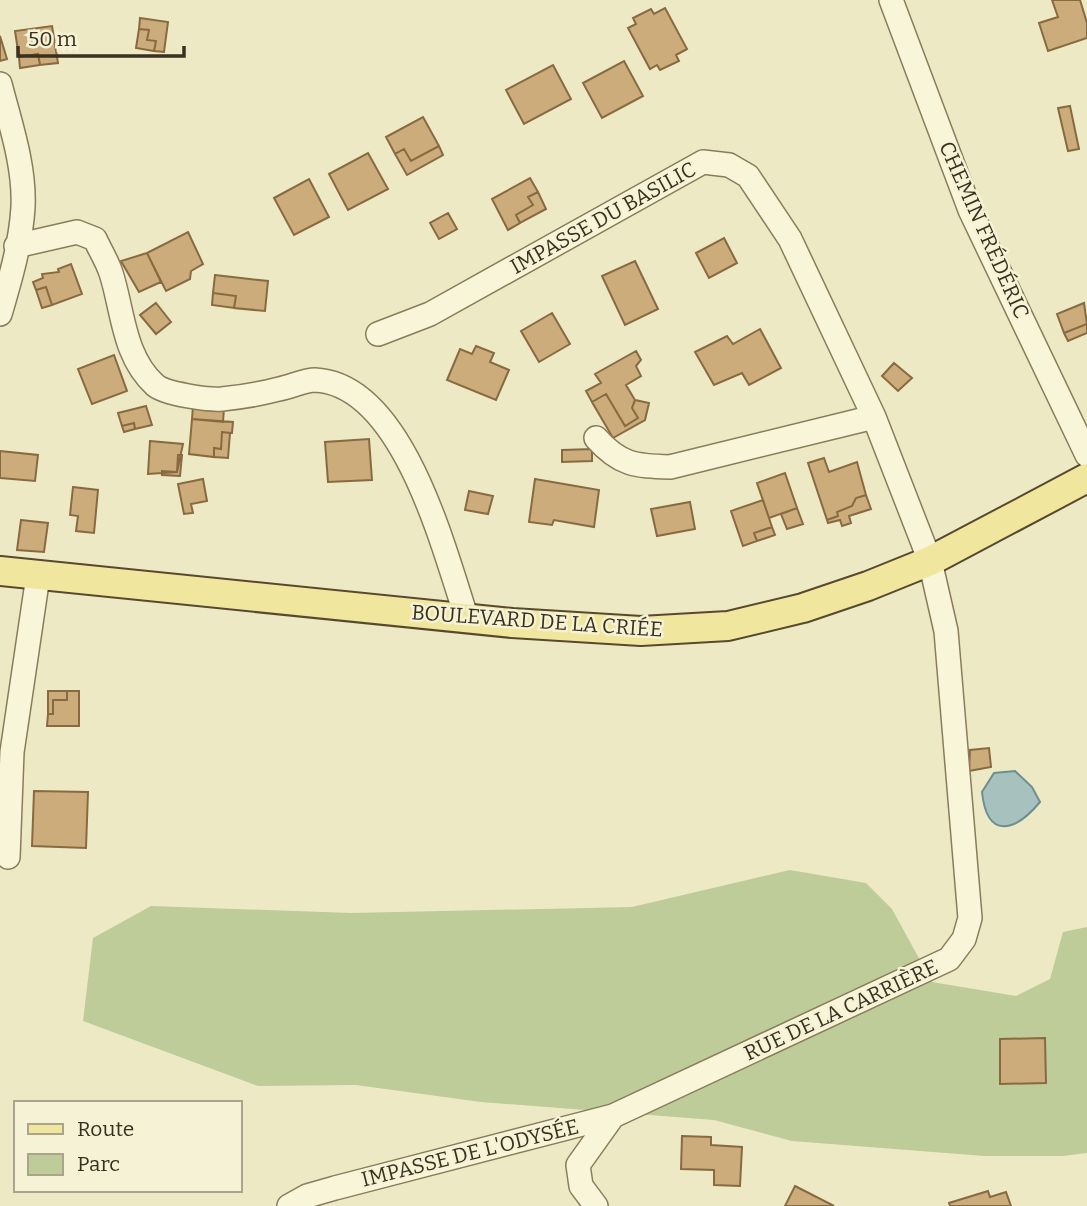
<svg xmlns="http://www.w3.org/2000/svg" width="1087" height="1206" font-family="Bitter,serif">
<style>
.green{fill:#bdcc99}
.water{fill:#a7c1be;stroke:#6d908e;stroke-width:2}
.building{fill:#ccac7b;stroke:#886a41;stroke-width:2}
.lines{fill:none;stroke-linecap:round;stroke-linejoin:round}
.minor-casing{stroke:#897c5b;stroke-width:26}
.major-casing{stroke:#57492f;stroke-width:32}
.minor{stroke:#f9f5d8;stroke-width:23}
.major{stroke:#f1e69d;stroke-width:28}
.labels{text-anchor:middle;dominant-baseline:central;stroke-width:5;stroke-linejoin:round;paint-order:stroke}
.street-label{font-size:21px;fill:#39301f;stroke:#f5f2d5}
</style>
<rect width="100%" height="100%" fill="#eee9c5"/>
<path class="green" d="M 790,870 L 866,883 L 892,909 L 932,982 L 1016,996 L 1050,979 L 1063,932 L 1087,927 L 1087,1153 L 1063,1156 L 984,1156 L 792,1141 L 714,1120 L 481,1102 L 356,1085 L 258,1086 L 83,1021 L 93,938 L 151,906 L 351,913 L 632,907 Z"/>
<path class="water" d="M 1015,771 L 1032,787 L 1040,802 C 1015,832 987,840 982,792 L 994,773 Z"/>
<path class="building" d="M 1052,0 L 1080,0 L 1087,23 L 1087,38 L 1048,51 L 1039,23 L 1058,17 Z
M 665,8 L 687,49 L 676,55 L 679,61 L 660,70 L 657,65 L 650,69 L 628,28 L 636,24 L 633,18 L 651,9 L 654,14 Z
M 140,18 L 168,22 L 164,52 L 154,51 L 156,41 L 147,40 L 149,30 L 139,29 Z
M 52,26 L 58,63 L 40,65 L 38,54 L 19,57 L 15,31 Z
M 139,29 L 149,30 L 147,40 L 156,41 L 154,51 L 136,48 Z
M 0,36 L 7,59 L 0,61 Z
M 38,54 L 40,65 L 20,68 L 19,57 Z
M 624,61 L 643,96 L 602,118 L 583,83 Z
M 553,65 L 571,99 L 524,124 L 506,90 Z
M 1070,106 L 1079,149 L 1068,151 L 1058,108 Z
M 423,117 L 439,146 L 411,161 L 404,149 L 395,154 L 386,137 Z
M 439,146 L 443,155 L 407,175 L 395,154 L 404,149 L 411,161 Z
M 368,153 L 388,189 L 348,210 L 329,174 Z
M 530,178 L 538,192 L 528,197 L 533,205 L 516,215 L 520,223 L 508,230 L 492,199 Z
M 309,179 L 329,217 L 294,235 L 274,198 Z
M 538,192 L 546,209 L 520,223 L 516,215 L 533,205 L 528,197 Z
M 448,213 L 457,229 L 439,239 L 430,223 Z
M 188,232 L 203,264 L 191,271 L 190,279 L 166,291 L 147,253 Z
M 724,238 L 737,263 L 709,278 L 696,253 Z
M 147,253 L 161,282 L 139,292 L 121,261 Z
M 635,261 L 658,309 L 625,325 L 602,276 Z
M 71,264 L 82,294 L 52,305 L 46,287 L 36,290 L 33,282 L 43,278 L 42,274 L 59,272 L 58,269 Z
M 215,275 L 268,281 L 265,311 L 234,308 L 236,296 L 213,293 Z
M 46,287 L 52,305 L 42,308 L 36,290 Z
M 213,293 L 236,296 L 234,308 L 212,305 Z
M 156,303 L 171,322 L 156,334 L 140,315 Z
M 1084,303 L 1087,324 L 1064,333 L 1057,314 Z
M 552,313 L 570,344 L 539,362 L 521,331 Z
M 1087,324 L 1087,333 L 1068,341 L 1064,333 Z
M 760,329 L 781,368 L 749,385 L 742,373 L 714,385 L 695,352 L 727,336 L 733,344 Z
M 476,346 L 494,353 L 490,362 L 509,370 L 496,400 L 447,380 L 460,349 L 472,354 Z
M 636,351 L 641,360 L 636,366 L 641,376 L 626,385 L 635,400 L 632,408 L 638,418 L 625,426 L 606,394 L 592,402 L 586,391 L 601,383 L 595,374 Z
M 114,355 L 127,391 L 92,404 L 78,369 Z
M 894,363 L 912,378 L 898,391 L 882,376 Z
M 606,394 L 625,426 L 638,418 L 632,408 L 635,400 L 649,403 L 645,420 L 613,438 L 592,402 Z
M 146,406 L 152,425 L 135,429 L 134,423 L 122,426 L 118,413 Z
M 193,406 L 224,408 L 223,422 L 192,419 Z
M 192,419 L 233,422 L 232,433 L 222,432 L 221,449 L 214,448 L 214,457 L 189,454 Z
M 134,423 L 135,429 L 124,432 L 122,426 Z
M 222,432 L 230,433 L 228,458 L 214,457 L 214,448 L 221,449 Z
M 369,439 L 372,480 L 328,482 L 325,442 Z
M 150,441 L 183,444 L 177,472 L 148,474 Z
M 592,449 L 592,461 L 562,462 L 562,450 Z
M 0,451 L 38,455 L 35,481 L 0,478 Z
M 178,455 L 182,455 L 180,476 L 162,475 L 162,471 L 177,472 Z
M 824,458 L 829,472 L 857,462 L 866,495 L 856,498 L 852,506 L 837,512 L 838,516 L 827,520 L 808,463 Z
M 785,473 L 797,508 L 769,518 L 757,483 Z
M 203,479 L 207,501 L 191,504 L 193,513 L 184,514 L 178,484 Z
M 535,479 L 599,490 L 594,527 L 554,520 L 552,525 L 529,522 Z
M 73,487 L 98,490 L 94,533 L 76,531 L 78,516 L 70,515 Z
M 469,491 L 493,496 L 488,514 L 465,510 Z
M 866,495 L 871,509 L 849,516 L 851,523 L 842,526 L 840,520 L 828,523 L 827,520 L 838,516 L 837,512 L 852,506 L 856,498 Z
M 763,500 L 772,527 L 754,533 L 757,541 L 743,546 L 731,511 Z
M 690,502 L 695,529 L 657,536 L 651,509 Z
M 797,508 L 803,524 L 787,529 L 781,514 Z
M 21,520 L 48,523 L 44,552 L 17,550 Z
M 772,527 L 775,535 L 757,541 L 754,533 Z
M 48,691 L 67,691 L 67,700 L 53,700 L 53,714 L 48,714 Z
M 67,691 L 79,691 L 79,726 L 47,726 L 48,714 L 53,714 L 53,700 L 67,700 Z
M 989,748 L 991,767 L 969,771 L 970,750 Z
M 34,791 L 88,792 L 86,848 L 32,846 Z
M 1045,1038 L 1046,1083 L 1000,1084 L 1000,1039 Z
M 682,1136 L 711,1137 L 711,1145 L 742,1147 L 740,1186 L 714,1185 L 714,1170 L 681,1169 Z
M 795,1186 L 834,1206 L 785,1206 Z
M 988,1191 L 990,1197 L 1006,1192 L 1011,1206 L 950,1206 L 949,1203 Z"/>
<g class="lines">
<g class="minor-casing">
<path id="minor" d="M 891,0 L 970,210 L 1087,455
M 0,84 C 10,123 25,166 23,207 C 21,243 10,280 0,314
M 16,246 L 77,232 L 95,239 C 100,250 107,261 111,273 C 123,310 123,356 155,385 C 165,394 208,400 222,399 C 242,397 260,394 279,389 C 291,387 304,380 315,380 C 403,384 444,550 467,619
M 378,334 L 430,314 L 703,162 L 729,165 L 748,176 L 790,239 L 874,417 L 930,561 L 946,631 L 970,918 L 964,939 L 949,959 L 613,1116 L 578,1165 L 581,1186 L 596,1206
M 596,438 C 620,465 635,466 670,467 L 874,417
M 8,857 L 12,752 L 38,576
M 289,1206 L 307,1196 L 335,1188 L 613,1116"/>
</g>
<g class="major-casing">
<path id="major" d="M 0,571 L 512,623 L 641,631 L 728,626 L 803,608 L 868,586 L 930,561 L 1087,478"/>
</g>
<use href="#minor" class="minor"/>
<use href="#major" class="major"/>
</g>
<g class="labels">
<g class="street-label">
<text transform="translate(603 218) rotate(-29)">IMPASSE DU BASILIC</text>
<text transform="translate(984 230) rotate(66)">CHEMIN FRÉDÉRIC</text>
<text transform="translate(537 621) rotate(4)">BOULEVARD DE LA CRIÉE</text>
<text transform="translate(841 1010) rotate(-25)">RUE DE LA CARRIÈRE</text>
<text transform="translate(470 1153) rotate(-14)">IMPASSE DE L'ODYSÉE</text>
</g>
</g>
<rect x="14" y="1101" width="228" height="91" fill="#f5f2d5" stroke="#aaa48c" stroke-width="2"/>
<rect x="28" y="1124" width="35" height="10" fill="#f1e69d" stroke="#aaa48c" stroke-width="2"/>
<text x="77" y="1136" font-size="21" fill="#39301f">Route</text>
<rect x="28" y="1154" width="35" height="21" fill="#bdcc99" stroke="#aaa48c" stroke-width="2"/>
<text x="77" y="1171" font-size="21" fill="#39301f">Parc</text>
<path d="M18 46v10h166v-10" fill="none" stroke="#39301f" stroke-width="3.5"/>
<text x="28" y="46" font-size="21" fill="#39301f" stroke="#f5f2d5" stroke-width="5" paint-order="stroke">50 m</text>
</svg>
